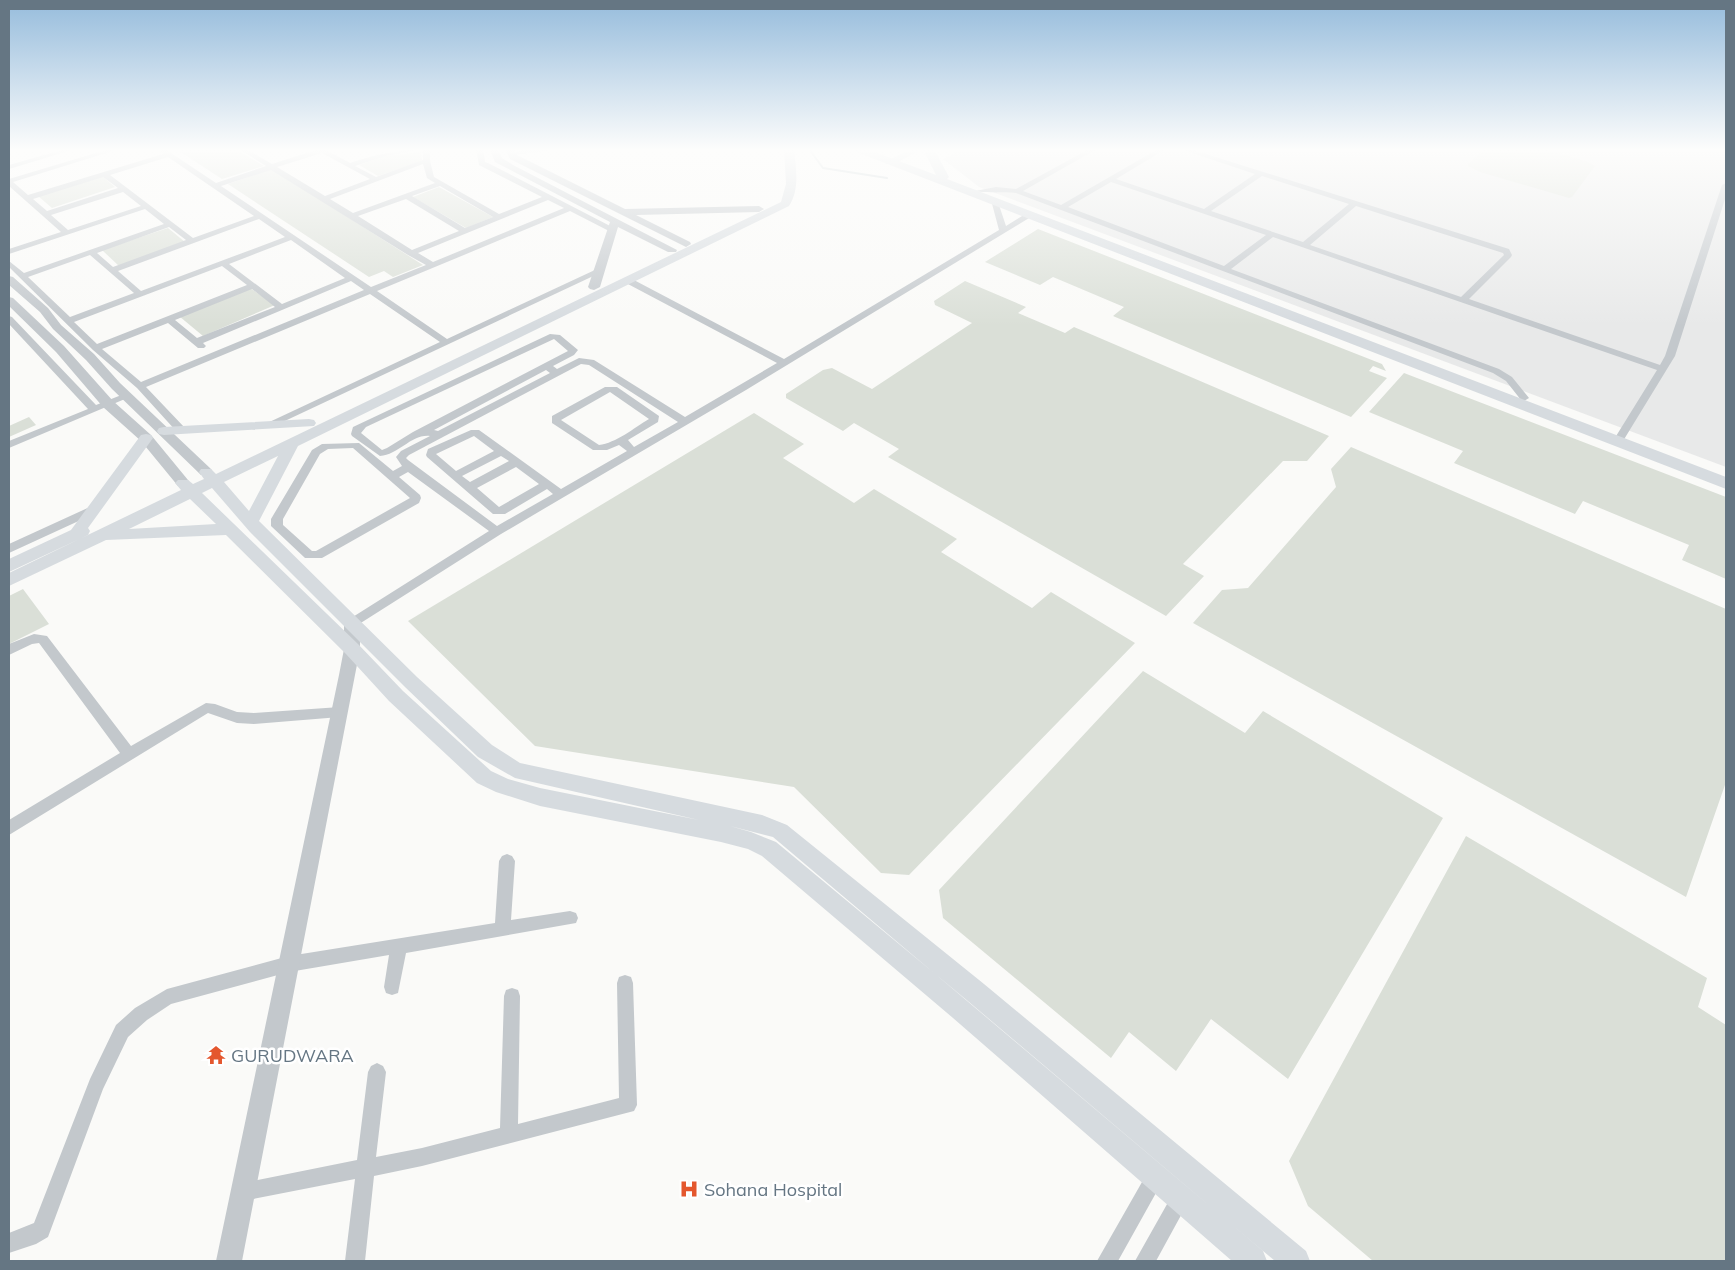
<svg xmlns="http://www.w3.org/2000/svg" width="1735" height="1270" font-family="Mulish,sans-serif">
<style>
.built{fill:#e8e9e9}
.green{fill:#dadfd7}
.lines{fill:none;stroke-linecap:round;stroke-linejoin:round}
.stream{stroke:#bbc7cb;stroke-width:2}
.minor{fill:#c3c8cc;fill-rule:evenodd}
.tertiary{fill:#c3c8cc;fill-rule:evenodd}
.secondary{fill:#d6dbdf;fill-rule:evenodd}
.primary{fill:#d6dbdf;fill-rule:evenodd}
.labels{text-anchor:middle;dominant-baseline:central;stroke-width:5;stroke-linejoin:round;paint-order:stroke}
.near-poi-label{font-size:18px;fill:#657683;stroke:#fff;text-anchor:start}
</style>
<rect width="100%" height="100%" fill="#fafaf8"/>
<path class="built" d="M 962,149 L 1726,149 L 1726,467 L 979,187 L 943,159 Z"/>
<path class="green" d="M 176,149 L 236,149 L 264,166 L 222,179 Z
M 1485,149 L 1544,149 L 1586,161 L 1595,166 L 1572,197 L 1569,198 L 1480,172 L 1468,166 L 1468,164 Z
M 421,152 L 422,161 L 378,176 L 359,165 L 385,156 Z
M 272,169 L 423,265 L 393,277 L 384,271 L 369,277 L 228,184 Z
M 102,176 L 115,187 L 52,208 L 38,196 Z
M 439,187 L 493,217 L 466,228 L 413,197 Z
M 168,228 L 185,242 L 119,266 L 102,250 Z
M 1038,229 L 1382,364 L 1386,371 L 1373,366 L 1369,371 L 1387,378 L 1351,417 L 1113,316 L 1124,307 L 1053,277 L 1040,285 L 985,262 Z
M 965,281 L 1026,307 L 1018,313 L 1065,333 L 1074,327 L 1329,436 L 1307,461 L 1283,461 L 1183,564 L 1204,576 L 1166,616 L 888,457 L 899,449 L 854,423 L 843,431 L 786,398 L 786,394 L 823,370 L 832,368 L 872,389 L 972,323 L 935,305 L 934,301 Z
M 250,288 L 275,305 L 203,336 L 179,316 Z
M 1404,373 L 1726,497 L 1726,579 L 1682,560 L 1689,545 L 1583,501 L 1575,514 L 1454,463 L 1463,451 L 1369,412 Z
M 754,413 L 804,444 L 783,458 L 854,503 L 874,489 L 957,539 L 941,552 L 1032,608 L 1051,592 L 1135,643 L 909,875 L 881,873 L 794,787 L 535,746 L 408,621 Z
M 29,417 L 36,425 L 9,437 L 9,426 Z
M 1351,447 L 1726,609 L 1726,782 L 1686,897 L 1193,623 L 1222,590 L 1248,588 L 1336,487 L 1331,469 Z
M 23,589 L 49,624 L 9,644 L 9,596 Z
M 1143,671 L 1245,733 L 1263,711 L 1443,818 L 1288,1079 L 1211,1019 L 1176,1071 L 1129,1032 L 1111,1058 L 943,918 L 939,890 Z
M 1466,836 L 1707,978 L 1698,1007 L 1726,1025 L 1726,1261 L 1373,1261 L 1308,1206 L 1289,1161 Z"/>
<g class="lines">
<path class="stream" d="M 809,149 L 823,168 L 887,178"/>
<path class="minor" d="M 65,149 L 75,149 L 9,169 L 9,165 Z
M 109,149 L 119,149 L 13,182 L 28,195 L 163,154 L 158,149 L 165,149 L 216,183 L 266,166 L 239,149 L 246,149 L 272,164 L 319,149 L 329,149 L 328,151 L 350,163 C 377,154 402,149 430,149 L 430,161 L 434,177 L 499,214 L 542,197 L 479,165 L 476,149 L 483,149 L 485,162 L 488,163 L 616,229 L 609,231 L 570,211 L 377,291 L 447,339 L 597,269 L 604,271 L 272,427 L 268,428 L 263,425 L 440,342 L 370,294 L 146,387 L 185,428 L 185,432 L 177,432 L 137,388 L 93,350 L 9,267 L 9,261 L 24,273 L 164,224 L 145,209 L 9,254 L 9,249 L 61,232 L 9,186 L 9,179 ZM 423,149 L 423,160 L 376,177 L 355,166 L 386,156 ZM 322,153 L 370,179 L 325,196 L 277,167 ZM 168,157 L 254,216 L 193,238 L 110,175 ZM 423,164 L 427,178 L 435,183 L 353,213 L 330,199 ZM 271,170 L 408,255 L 426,265 L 371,287 L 221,186 ZM 103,177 L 118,188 L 47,211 L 33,199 ZM 440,186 L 493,217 L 465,228 L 412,196 ZM 123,192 L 141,206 L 68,230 L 51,215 ZM 406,199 L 459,231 L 412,250 L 358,216 ZM 548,200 L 564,208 L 433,262 L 418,253 ZM 259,219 L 285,237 L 141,291 L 118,271 ZM 169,227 L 186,240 L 113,267 L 97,253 ZM 291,240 L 345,278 L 282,304 L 229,264 ZM 90,255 L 134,293 L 70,317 L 28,277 ZM 222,266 L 247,285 L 97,344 L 74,322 ZM 351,281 L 364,290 L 141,382 L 102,349 L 168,323 L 198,348 L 204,348 L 206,346 L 203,343 ZM 252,289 L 275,307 L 197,338 L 175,320 Z
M 529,149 L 552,149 L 548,151 L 512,155 L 508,153 Z
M 782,149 L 793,149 L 789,151 Z
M 1089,149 L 1097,149 L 1023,191 L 1061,205 L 1158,149 L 1166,149 L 1116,179 L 1204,209 L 1255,174 L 1180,149 L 1190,149 L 1509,249 L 1512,255 L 1511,257 L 1469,299 L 1660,365 L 1665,356 L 1722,185 L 1726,183 L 1726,196 L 1675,356 L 1623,441 L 1618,444 L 1613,441 L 1657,370 L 1273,237 L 1231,269 L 1499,369 L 1512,377 L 1529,398 L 1524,401 L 1521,400 L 1506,381 L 1493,373 L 1016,193 C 1008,192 979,193 975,191 L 996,187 L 1016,189 ZM 1262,176 L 1349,204 L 1303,242 L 1211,211 ZM 1111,182 L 1266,235 L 1224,266 L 1068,207 ZM 1356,206 L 1503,253 L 1504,255 L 1461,297 L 1310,245 Z
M 991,200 L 998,202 L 1006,226 L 1027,213 L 1034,215 L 746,390 L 501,534 L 356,626 L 348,626 L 346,623 L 348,620 L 489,531 L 408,472 L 399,477 L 420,495 L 421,498 L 419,503 L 322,558 L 305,558 L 271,526 L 271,519 L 312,450 L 322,444 L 359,443 L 393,471 L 402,466 L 396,457 L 401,451 L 430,436 C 411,434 399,455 380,456 L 352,436 L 351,434 L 353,427 L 550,334 L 560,335 L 578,350 L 574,355 L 553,366 L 557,369 L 579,358 L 594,360 L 685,417 L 777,363 L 626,283 L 626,279 L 632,279 L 784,359 L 999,230 ZM 554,339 L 568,351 L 413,432 L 387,448 L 382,450 L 361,433 L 366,427 ZM 581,364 L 589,365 L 678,422 L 634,447 L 628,440 L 658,422 L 659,416 L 617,387 L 605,387 L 552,416 L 552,423 L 593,450 L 607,450 L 619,445 L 627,451 L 561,489 L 479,430 L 471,430 L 428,449 L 426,455 L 427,457 L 493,514 L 505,514 L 547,489 L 553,494 L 497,526 L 408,460 L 406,458 L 409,455 ZM 546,370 L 550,373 L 438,431 L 434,430 ZM 610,392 L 649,419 C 634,428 616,443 599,445 L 561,420 ZM 474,436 L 494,451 L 456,471 L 436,454 ZM 353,448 L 410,498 L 316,551 L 312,551 L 283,525 L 283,519 L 320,454 L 328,449 ZM 501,456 L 509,461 L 470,482 L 462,476 ZM 516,467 L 539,484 L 499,507 L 477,488 Z
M 9,316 L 12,317 L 96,405 L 124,394 L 130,394 L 132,396 L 9,448 L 9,441 L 88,409 L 9,324 Z
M 92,506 L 98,510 L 96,513 L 9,553 L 9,544 Z
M 34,634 L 47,636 L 131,746 L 206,703 L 215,704 L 237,712 L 254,713 L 340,707 L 345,708 L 347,712 L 345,716 L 340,717 L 254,724 L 237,723 L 208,713 L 9,835 L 9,820 L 120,753 L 39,643 L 32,644 L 9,655 L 9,644 Z
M 507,854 L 512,856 L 515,861 L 511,920 L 570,911 L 576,913 L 578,918 L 576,923 L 406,953 L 398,993 L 392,995 L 386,993 L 384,987 L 389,955 L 289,972 L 171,1004 L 147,1020 L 128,1037 L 103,1089 L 48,1237 L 36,1244 L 9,1253 L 9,1233 L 34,1223 L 90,1079 L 116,1025 L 135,1008 L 167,989 L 289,956 L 495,923 L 499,861 L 502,856 Z
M 625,975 L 631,977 L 633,983 L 637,1105 L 634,1111 L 422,1166 L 374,1176 L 365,1261 L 345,1261 L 355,1179 L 243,1201 L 236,1199 L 234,1192 L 236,1185 L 243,1183 L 357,1160 L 368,1072 L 371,1066 L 377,1063 L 383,1066 L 386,1072 L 376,1157 L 422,1148 L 500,1128 L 504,996 L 506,990 L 512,988 L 518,990 L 520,996 L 518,1124 L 619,1098 L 617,983 L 619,977 Z
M 1157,1166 L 1164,1168 L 1166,1175 L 1118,1261 L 1097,1261 L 1150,1168 Z
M 1182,1188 L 1189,1190 L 1191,1197 L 1156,1261 L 1135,1261 L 1175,1190 Z"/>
<path class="tertiary" d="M 490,149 L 498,149 L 502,158 L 513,165 L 677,250 L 676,252 L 668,252 L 618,227 L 600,287 L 594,290 L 590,289 L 588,287 L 610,222 L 495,162 Z
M 505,149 L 514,149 L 517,155 L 625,209 L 759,206 L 764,209 L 759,212 L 636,215 L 690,242 L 691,244 L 686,247 L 510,159 Z
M 9,276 L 13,277 L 48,308 L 61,325 L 94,354 L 120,383 L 211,469 L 213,472 L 211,475 L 201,475 L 112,389 L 86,360 L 53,329 L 40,312 L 9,285 Z
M 9,297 L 13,298 L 64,346 L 113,401 L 151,435 L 188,480 L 190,483 L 188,486 L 178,486 L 141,441 L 103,407 L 56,352 L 9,306 Z
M 352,617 L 358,619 L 360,623 L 360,649 L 242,1261 L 216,1261 L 339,675 L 344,649 L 344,623 L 346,619 Z"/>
<path class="secondary" d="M 784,149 L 794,149 C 796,169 800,189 789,206 L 298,446 L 259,521 L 417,677 L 492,745 L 520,763 L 762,815 L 787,825 L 984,984 L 1306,1251 L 1310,1261 L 1275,1261 L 773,837 L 730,826 L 751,832 L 776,842 L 969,1002 L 1263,1251 L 1267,1261 L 1232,1261 L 953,1018 L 762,856 L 748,849 L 721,842 L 540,806 L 496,792 L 477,783 L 389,701 L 346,654 L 226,535 L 106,540 L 9,586 L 9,573 L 181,490 L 175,483 L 178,480 L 188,480 L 193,484 L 204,479 L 199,472 L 201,469 L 211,469 L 216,474 L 781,202 L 786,184 ZM 278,456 L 249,511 L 224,482 ZM 212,488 L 250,532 L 405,687 L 478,757 L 515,778 L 699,820 L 540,788 L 508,779 L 491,771 L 403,691 L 358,644 L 202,493 ZM 190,499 L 216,524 L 129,529 Z
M 911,149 L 923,149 L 894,164 L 886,164 L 885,162 Z
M 309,419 L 314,420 L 316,423 L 314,426 L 164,435 L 159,434 L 157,431 L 159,428 L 164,427 Z
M 146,434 L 151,435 L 153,438 L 88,528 L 90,531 L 88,535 L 9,572 L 9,559 L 71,530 L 141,435 Z"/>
<path class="primary" d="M 852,149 L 867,149 L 936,175 L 923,149 L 934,149 L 949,177 L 947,179 L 1726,477 L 1726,489 L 854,151 Z"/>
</g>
<linearGradient id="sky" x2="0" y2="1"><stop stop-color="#96bcdc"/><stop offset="0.46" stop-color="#fdfdfc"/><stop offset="1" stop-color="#fdfdfc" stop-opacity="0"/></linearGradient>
<rect width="1735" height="326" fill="url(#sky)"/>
<defs>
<g id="temple-bare" transform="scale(1.5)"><path d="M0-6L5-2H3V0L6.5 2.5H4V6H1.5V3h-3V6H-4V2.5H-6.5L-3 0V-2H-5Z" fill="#e4572e" stroke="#fff" stroke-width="2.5" paint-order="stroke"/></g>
<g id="hospital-bare" transform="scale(1.5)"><path d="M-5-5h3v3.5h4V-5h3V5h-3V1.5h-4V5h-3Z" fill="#e4572e" stroke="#fff" stroke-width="2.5" paint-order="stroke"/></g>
</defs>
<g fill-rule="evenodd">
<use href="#temple-bare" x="216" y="1055"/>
<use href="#hospital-bare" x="689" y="1189"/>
</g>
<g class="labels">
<g class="near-poi-label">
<text x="231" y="1055">GURUDWARA</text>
<text x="704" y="1189">Sohana Hospital</text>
</g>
</g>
<rect width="1735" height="1270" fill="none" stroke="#657683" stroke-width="20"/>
</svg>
